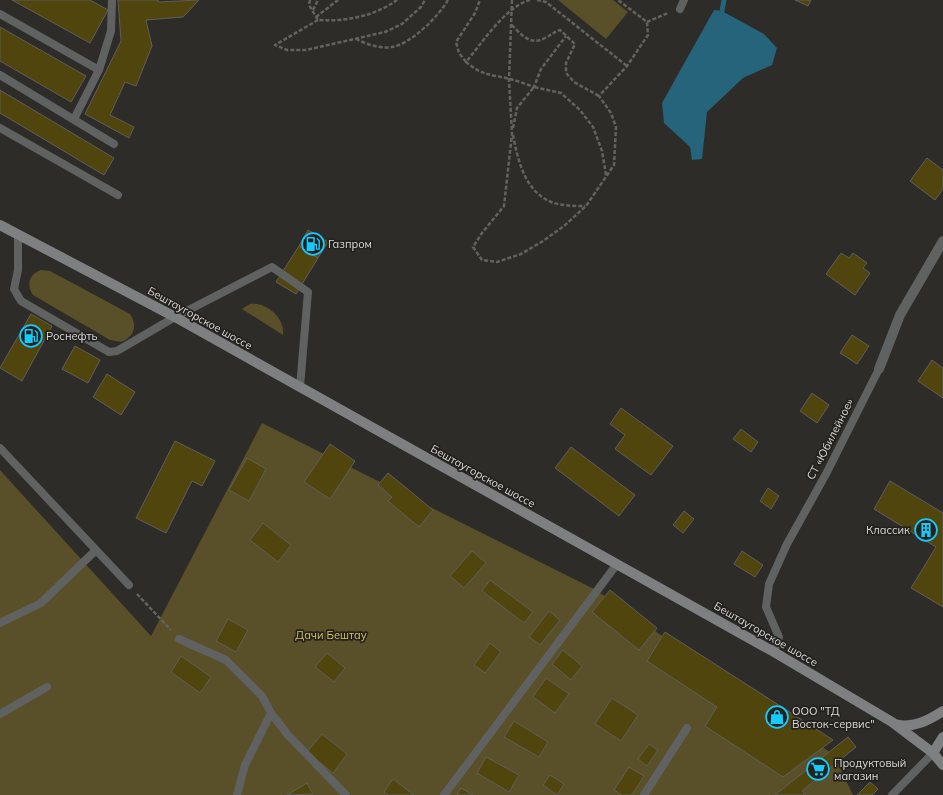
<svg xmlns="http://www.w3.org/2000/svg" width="943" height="795" font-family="Mulish,sans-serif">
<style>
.green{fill:#594f28}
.water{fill:#25647a}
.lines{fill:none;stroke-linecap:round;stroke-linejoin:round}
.stream{stroke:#25647a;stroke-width:5}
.building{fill:#51450e;stroke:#5f5e5b}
.path{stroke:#63625f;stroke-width:2.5;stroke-dasharray:4 2;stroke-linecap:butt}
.service{stroke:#606262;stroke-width:8}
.minor{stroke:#606262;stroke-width:10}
.secondary{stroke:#7d7f81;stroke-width:10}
.labels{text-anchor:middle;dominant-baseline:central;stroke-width:3.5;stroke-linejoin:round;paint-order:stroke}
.poi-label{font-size:11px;fill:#dbdad8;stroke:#23221f;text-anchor:start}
.street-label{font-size:11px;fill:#dbdad8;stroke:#23221f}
.park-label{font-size:11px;fill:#dac160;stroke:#23221f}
</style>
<rect width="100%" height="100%" fill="#2d2c29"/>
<path class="green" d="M 558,0 L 613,0 L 628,12 L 606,39 Z
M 41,270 L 50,271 L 130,314 C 138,326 134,337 121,342 L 110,340 L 33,295 C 26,285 29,274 41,270 Z
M 250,304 C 267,302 285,318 283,335 L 242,309 Z
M 262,423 L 596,590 L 834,755 L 853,795 L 0,795 L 0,470 L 151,636 Z"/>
<path class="water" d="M 714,10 L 722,11 L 764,34 L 777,48 L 772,65 L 743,78 L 707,112 L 702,159 L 692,160 L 690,147 L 664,123 L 662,103 Z"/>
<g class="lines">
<path class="stream" d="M 722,11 L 724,0"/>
</g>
<path class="building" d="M 12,0 L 90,0 L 108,10 L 90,43 Z
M 118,0 L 158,0 L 158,2 L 199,0 L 183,17 L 146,20 L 152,46 L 136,86 L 125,82 L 110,115 L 134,127 L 129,138 L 85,114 L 121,41 Z
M 795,0 L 811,0 L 808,6 Z
M 0,27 L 86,76 L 71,102 L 0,61 Z
M 0,90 L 114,158 L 104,175 L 0,113 Z
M 927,158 L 943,170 L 943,189 L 935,200 L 910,181 Z
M 308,230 L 328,242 L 318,258 L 299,246 Z
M 299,246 L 318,258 L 296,294 L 276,282 Z
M 841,253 L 849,258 L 853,253 L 867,263 L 863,268 L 870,273 L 855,295 L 826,274 Z
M 31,314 L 52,326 L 22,381 L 0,368 Z
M 852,335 L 869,346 L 857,364 L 840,353 Z
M 75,346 L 100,360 L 88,383 L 62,369 Z
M 932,360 L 943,368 L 943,398 L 918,381 Z
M 107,374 L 135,392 L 121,415 L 93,397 Z
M 812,393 L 829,405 L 817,423 L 800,411 Z
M 621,408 L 673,446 L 651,475 L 615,449 L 625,435 L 610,424 Z
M 741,429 L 758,442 L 751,452 L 733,439 Z
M 175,441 L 215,461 L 202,486 L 192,481 L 166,533 L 136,518 Z
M 330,444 L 355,461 L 330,499 L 304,482 Z
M 571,447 L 635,495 L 619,516 L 555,468 Z
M 247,458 L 266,469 L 249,501 L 229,490 Z
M 388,473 L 433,510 L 419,527 L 388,501 L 392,497 L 378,485 Z
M 890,481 L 943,513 L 943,607 L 911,588 L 936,547 L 874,509 Z
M 768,488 L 779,496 L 771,509 L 760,501 Z
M 684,511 L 694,519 L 683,533 L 673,525 Z
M 263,523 L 291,545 L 278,562 L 250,540 Z
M 472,551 L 486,563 L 464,588 L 450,576 Z
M 742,551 L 763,565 L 755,577 L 734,564 Z
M 490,580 L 533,612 L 524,623 L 482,591 Z
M 610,590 L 657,628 L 639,650 L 592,612 Z
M 549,611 L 560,620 L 540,645 L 529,637 Z
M 228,619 L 248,630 L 236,652 L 216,641 Z
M 665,632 L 833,740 L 783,777 L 705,726 L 717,707 L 647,661 Z
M 490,643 L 501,652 L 485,673 L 474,665 Z
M 563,650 L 582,666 L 571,680 L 552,664 Z
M 327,653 L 345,668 L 334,682 L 315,667 Z
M 181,656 L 211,677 L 200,693 L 171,672 Z
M 546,678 L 569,694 L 555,713 L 533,697 Z
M 612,698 L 638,715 L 621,741 L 595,724 Z
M 514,721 L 548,742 L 539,757 L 504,737 Z
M 322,734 L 347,754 L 333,773 L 307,752 Z
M 848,737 L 856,747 L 802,791 L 806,795 L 775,795 Z
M 649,744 L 658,750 L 647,766 L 638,759 Z
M 486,757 L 519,775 L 509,792 L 477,773 Z
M 629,767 L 644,776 L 632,795 L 622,795 L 614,790 Z
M 550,775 L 564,784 L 557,795 L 543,785 Z
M 393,779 L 414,795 L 388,795 L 384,792 Z
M 870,782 L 878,789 L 872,795 L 857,795 Z
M 307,783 L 313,794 L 287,795 Z
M 461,788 L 473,795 L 457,795 Z"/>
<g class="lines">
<path class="path" d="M 310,0 L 309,5 L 318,20 C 345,22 375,16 397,0
M 512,0 L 509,79 L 512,134 L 504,206 L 482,233 L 473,247 L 482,260 L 497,262 L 521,254 L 543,241 L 564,226 L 586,206 L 614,165 L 616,127 L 611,113 L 599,96 L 627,66 L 648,35 L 647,22 L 618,0
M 530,0 C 506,6 482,43 466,62 C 483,76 490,74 510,79 C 518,81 526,84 534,87 L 541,69 L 566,36
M 537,0 L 546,2 L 627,66
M 313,10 L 318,0
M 316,17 L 338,0
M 318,20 L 275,45 L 287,50 L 306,50 L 385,32 L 402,24 L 421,7 L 425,0
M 647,22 L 668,13
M 512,25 C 521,35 531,46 545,38 C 551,35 554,32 560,30 L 575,44 L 566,63 L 566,73 L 574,82 L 599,96
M 356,39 C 366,44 380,49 392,47 C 411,44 439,16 448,0
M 466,62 L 459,53 L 456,42 L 475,13 L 480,0
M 513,128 L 517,108 L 534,87 L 561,93 L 580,110 L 593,127 L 602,151 L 606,175
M 513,135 C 518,161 525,191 551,202 C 561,206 575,206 585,206
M 137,594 L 171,630"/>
<path class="service" d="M 680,9 L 684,0
M 0,14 L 99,70
M 0,75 L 114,144
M 74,119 L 99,70 L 111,31 L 112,0
M 0,128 L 118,195
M 18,234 L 18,270 L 14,289 L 21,301 L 109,352 L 117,351 L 175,317 L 272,267 L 308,292 L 300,387
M 0,448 L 129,585
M 0,623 L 41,603 L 96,550
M 179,639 L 226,660 L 262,696 L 271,713 L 287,734 L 346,795
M 774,652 L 779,637 L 766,607 L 769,584 L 787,544 L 826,474 L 879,369
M 0,714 L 47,687
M 237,795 L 245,765 L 271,713
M 444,795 L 617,564
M 644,795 L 687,728
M 892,795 L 933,753"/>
<path class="minor" d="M 879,369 L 900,315 L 943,241"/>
<path class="secondary" d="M 0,225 L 175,317 L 774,652 L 892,722 L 933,753 L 943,765
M 895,724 C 913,729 929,720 943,711
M 933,753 L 943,737"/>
</g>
<defs>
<g id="fuel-ring" transform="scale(1.15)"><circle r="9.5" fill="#23221f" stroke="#16cafb" stroke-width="1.5"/><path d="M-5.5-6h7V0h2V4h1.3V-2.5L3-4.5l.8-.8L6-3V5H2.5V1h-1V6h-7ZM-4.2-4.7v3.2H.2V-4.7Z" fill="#16cafb"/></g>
<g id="building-ring" transform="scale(1.15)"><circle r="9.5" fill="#23221f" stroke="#16cafb" stroke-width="1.5"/><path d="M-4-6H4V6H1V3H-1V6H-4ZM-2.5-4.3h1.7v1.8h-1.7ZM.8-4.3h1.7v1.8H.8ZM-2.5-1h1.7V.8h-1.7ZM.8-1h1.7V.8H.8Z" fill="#16cafb"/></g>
<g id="shop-ring" transform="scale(1.15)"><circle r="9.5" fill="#23221f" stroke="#16cafb" stroke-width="1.5"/><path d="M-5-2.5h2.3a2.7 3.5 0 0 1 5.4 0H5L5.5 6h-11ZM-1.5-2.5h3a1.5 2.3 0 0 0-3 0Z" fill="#16cafb"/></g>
<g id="supermarket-ring" transform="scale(1.15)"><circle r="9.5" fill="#23221f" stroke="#16cafb" stroke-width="1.5"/><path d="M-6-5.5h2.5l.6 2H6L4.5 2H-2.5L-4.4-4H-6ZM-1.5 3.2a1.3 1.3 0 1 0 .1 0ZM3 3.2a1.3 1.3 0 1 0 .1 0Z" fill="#16cafb"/></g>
</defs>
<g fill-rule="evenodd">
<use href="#fuel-ring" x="313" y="244"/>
<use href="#fuel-ring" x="31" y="336"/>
<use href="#building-ring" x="926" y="530"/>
<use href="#shop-ring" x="777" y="717"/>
<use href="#supermarket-ring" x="818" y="769"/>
</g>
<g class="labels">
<g class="poi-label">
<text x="328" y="244">Газпром</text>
<text x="46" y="336">Роснефть</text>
<text x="910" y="530" text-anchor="end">Классик</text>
<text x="792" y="711">ООО "ТД<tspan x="792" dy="13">Восток-сервис"</tspan></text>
<text x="834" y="763">Продуктовый<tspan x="834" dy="13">магазин</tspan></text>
</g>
<g class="street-label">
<text transform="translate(200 318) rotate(29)">Бештаугорское шоссе</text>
<text transform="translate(830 439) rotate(-63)">СТ «Юбилейное»</text>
<text transform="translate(483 476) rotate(29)">Бештаугорское шоссе</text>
<text transform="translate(766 634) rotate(30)">Бештаугорское шоссе</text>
</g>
<g class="park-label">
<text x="331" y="635">Дачи Бештау</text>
</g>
</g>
</svg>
